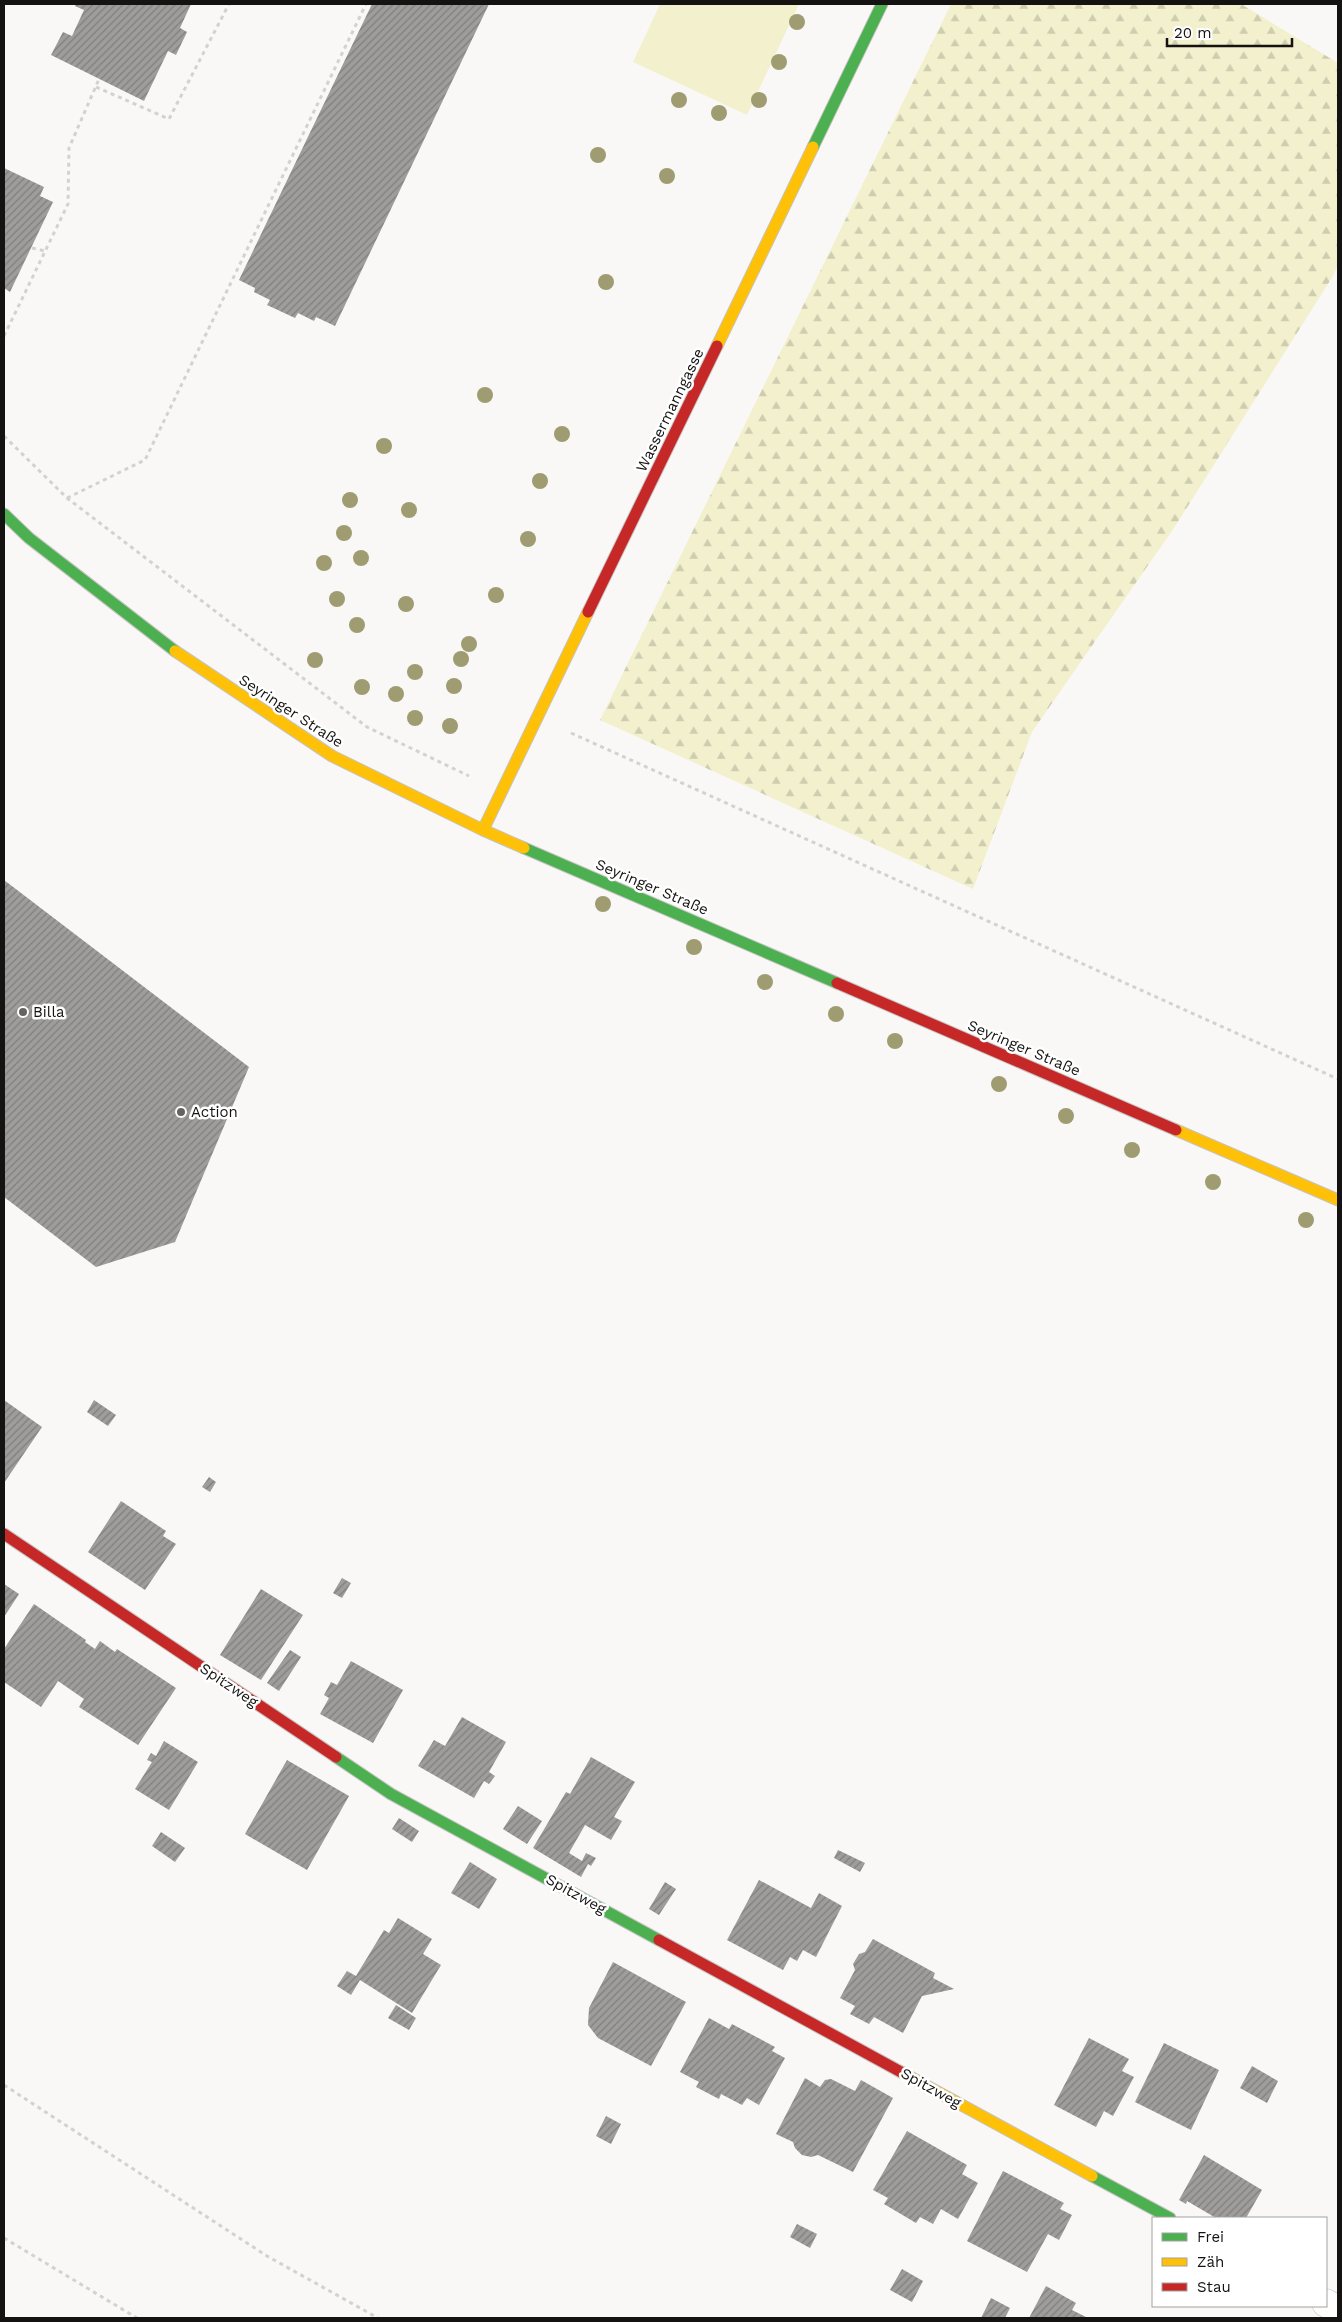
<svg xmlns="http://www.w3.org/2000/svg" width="1342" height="2322" font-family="'Work Sans',sans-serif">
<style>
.green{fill:#f3f0ce}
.forest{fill:url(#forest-firs)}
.building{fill:url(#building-hatch)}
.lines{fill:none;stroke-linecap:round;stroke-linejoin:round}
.street-casing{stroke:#c5c4c3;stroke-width:29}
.fast-casing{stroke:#c5c4c3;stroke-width:13}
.slow-casing{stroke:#c5c4c3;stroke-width:13}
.jam-casing{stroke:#c5c4c3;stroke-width:13}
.path{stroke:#d2d2d1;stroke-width:3;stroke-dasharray:4 4;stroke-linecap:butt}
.street{stroke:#fefefe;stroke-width:28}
.fast{stroke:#4caf50;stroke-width:11}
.slow{stroke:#ffc107;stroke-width:11}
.jam{stroke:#c62828;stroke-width:11}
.tree{fill:#9f9c72}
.poi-dot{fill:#646362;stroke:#fff;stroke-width:2}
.labels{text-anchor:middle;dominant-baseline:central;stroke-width:5;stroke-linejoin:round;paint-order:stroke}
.street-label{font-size:15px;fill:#141312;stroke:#fff}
.poi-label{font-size:15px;fill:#141312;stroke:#fff;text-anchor:start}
</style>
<defs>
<pattern id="forest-firs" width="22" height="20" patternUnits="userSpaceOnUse" patternTransform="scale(1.25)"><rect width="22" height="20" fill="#f3f0ce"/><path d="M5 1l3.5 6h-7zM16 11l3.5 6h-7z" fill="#cfcdb0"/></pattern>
<pattern id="building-hatch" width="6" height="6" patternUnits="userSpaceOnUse" patternTransform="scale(1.25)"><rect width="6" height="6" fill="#9f9d9c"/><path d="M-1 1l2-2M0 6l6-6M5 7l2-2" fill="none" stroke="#807f7e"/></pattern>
</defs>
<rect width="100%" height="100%" fill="#faf8f7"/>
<path class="green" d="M 660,4 L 799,4 L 747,115 L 633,62 Z"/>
<path class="forest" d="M 951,4 L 1241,4 L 1338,63 L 1338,265 L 1333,276 L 1174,528 L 1032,732 L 973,889 L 600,720 Z"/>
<path class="building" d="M 76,4 L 191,4 L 180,28 L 187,32 L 176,55 L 168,51 L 144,101 L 51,55 L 63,32 L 72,36 L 84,10 L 75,6 Z
M 372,4 L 489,4 L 335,326 L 316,317 L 314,321 L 298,313 L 295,318 L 267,305 L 270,300 L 254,292 L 255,288 L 239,280 Z
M 4,168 L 44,187 L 40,196 L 53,202 L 10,292 L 4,288 Z
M 4,880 L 249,1067 L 175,1242 L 96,1267 L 4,1197 Z
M 4,1400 L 42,1427 L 4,1483 Z
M 94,1400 L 116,1415 L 108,1426 L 87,1412 Z
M 209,1477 L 216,1482 L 210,1492 L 202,1487 Z
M 121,1501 L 166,1531 L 163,1536 L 176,1544 L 145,1590 L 88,1552 Z
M 342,1578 L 351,1583 L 342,1598 L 333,1593 Z
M 4,1584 L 19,1594 L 4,1617 Z
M 261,1589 L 303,1615 L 261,1680 L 220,1655 Z
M 34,1604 L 86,1640 L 85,1642 L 95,1649 L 100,1641 L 115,1652 L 117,1649 L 176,1688 L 138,1745 L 79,1707 L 84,1699 L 58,1681 L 41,1707 L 4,1682 L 4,1649 Z
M 290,1650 L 301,1657 L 279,1691 L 267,1683 Z
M 351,1661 L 403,1690 L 373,1743 L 320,1714 L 329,1698 L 324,1695 L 331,1682 L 337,1685 Z
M 462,1717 L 506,1742 L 489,1772 L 495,1776 L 489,1784 L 484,1781 L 474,1798 L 418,1766 L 434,1740 L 445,1746 Z
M 164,1741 L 198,1762 L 169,1810 L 135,1789 L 152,1762 L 147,1760 L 151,1753 L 156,1756 Z
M 591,1757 L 635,1782 L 614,1817 L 622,1821 L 611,1840 L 585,1825 L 569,1853 L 582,1861 L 586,1853 L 596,1858 L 591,1866 L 588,1864 L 581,1877 L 533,1848 L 566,1792 L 570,1794 Z
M 287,1760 L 349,1796 L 307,1870 L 245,1834 Z
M 518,1806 L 542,1821 L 527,1844 L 503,1829 Z
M 399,1818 L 419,1831 L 412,1842 L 392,1829 Z
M 161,1832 L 185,1848 L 175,1862 L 152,1846 Z
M 838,1850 L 865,1863 L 860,1872 L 834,1858 Z
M 470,1862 L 497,1879 L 479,1909 L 451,1893 Z
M 759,1880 L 811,1908 L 819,1893 L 842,1906 L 816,1957 L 803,1950 L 797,1961 L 790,1957 L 783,1970 L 727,1940 Z
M 665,1882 L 676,1889 L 659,1915 L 649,1909 Z
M 398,1918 L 432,1939 L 423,1954 L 441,1965 L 412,2013 L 360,1980 L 351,1995 L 337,1986 L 347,1971 L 356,1976 L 384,1930 L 389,1933 Z
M 873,1939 L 935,1973 L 933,1978 L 954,1989 L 922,1996 L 903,2033 L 874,2017 L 869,2024 L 850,2014 L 855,2006 L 840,1998 L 855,1970 L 853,1964 L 859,1954 L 865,1952 Z
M 613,1962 L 686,2002 L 651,2066 L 598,2038 L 588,2025 L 589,2008 Z
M 396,2005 L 416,2018 L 409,2030 L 388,2018 Z
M 709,2018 L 729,2029 L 732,2024 L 775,2047 L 772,2051 L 785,2058 L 759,2105 L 747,2098 L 742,2105 L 721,2094 L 719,2099 L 696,2087 L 699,2082 L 680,2072 Z
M 1089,2038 L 1129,2059 L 1122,2071 L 1134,2077 L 1113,2116 L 1104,2111 L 1096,2127 L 1054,2105 Z
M 1164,2043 L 1219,2070 L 1191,2130 L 1135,2102 Z
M 1252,2066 L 1278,2081 L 1267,2103 L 1240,2088 Z
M 805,2078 L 820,2087 L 825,2080 L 831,2079 L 855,2091 L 861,2080 L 893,2098 L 853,2172 L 818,2155 L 811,2157 L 802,2155 L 795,2148 L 793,2142 L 776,2134 Z
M 606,2116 L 621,2124 L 611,2144 L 596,2136 Z
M 907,2131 L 967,2165 L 962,2174 L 978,2183 L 958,2219 L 941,2209 L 933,2224 L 920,2217 L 916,2223 L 884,2204 L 888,2198 L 873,2190 Z
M 1204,2155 L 1262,2190 L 1246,2218 L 1216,2218 L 1187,2201 L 1186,2204 L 1179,2200 Z
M 1003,2171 L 1064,2203 L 1060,2209 L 1072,2215 L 1059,2240 L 1048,2234 L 1027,2272 L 967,2241 Z
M 797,2224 L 817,2234 L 810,2248 L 790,2237 Z
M 902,2269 L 923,2281 L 912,2302 L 890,2290 Z
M 1046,2286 L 1076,2303 L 1072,2310 L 1088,2318 L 1029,2318 Z
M 991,2298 L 1010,2308 L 1005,2318 L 981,2318 Z"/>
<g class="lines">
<g class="street-casing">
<path id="street" d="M 1326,2303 L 1338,2310"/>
</g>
<g class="fast-casing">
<path id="fast" d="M 813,147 L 882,4
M 4,514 L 29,538 L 175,651
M 524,848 L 837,983
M 336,1757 L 391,1794 L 659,1940
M 1092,2176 L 1170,2218"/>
</g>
<g class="slow-casing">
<path id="slow" d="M 717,346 L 813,147
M 175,651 L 332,756 L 483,830 L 524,848
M 483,830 L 588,612
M 1176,1130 L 1338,1200
M 901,2072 L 1092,2176"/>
</g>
<g class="jam-casing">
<path id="jam" d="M 588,612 L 717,346
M 837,983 L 1176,1130
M 4,1534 L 336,1757
M 659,1940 L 901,2072"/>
</g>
<path class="path" d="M 96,87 L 169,119 L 229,4
M 32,248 L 45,251
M 4,336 L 68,204 L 69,148 L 99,79
M 4,436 L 67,498 L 367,727 L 469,776
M 67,498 L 145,460 L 366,4
M 571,733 L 1338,1079
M 4,2085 L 267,2256 L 378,2318
M 4,2238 L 137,2318"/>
<use href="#street" class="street"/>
<use href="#fast" class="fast"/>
<use href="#slow" class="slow"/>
<use href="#jam" class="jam"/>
</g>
<g class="tree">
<circle cx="797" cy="22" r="8"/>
<circle cx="779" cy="62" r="8"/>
<circle cx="679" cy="100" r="8"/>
<circle cx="759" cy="100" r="8"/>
<circle cx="719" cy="113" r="8"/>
<circle cx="598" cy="155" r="8"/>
<circle cx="667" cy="176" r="8"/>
<circle cx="606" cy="282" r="8"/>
<circle cx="485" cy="395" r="8"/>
<circle cx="562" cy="434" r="8"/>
<circle cx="384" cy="446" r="8"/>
<circle cx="540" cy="481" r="8"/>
<circle cx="350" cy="500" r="8"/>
<circle cx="409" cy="510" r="8"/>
<circle cx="344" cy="533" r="8"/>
<circle cx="528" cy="539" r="8"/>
<circle cx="361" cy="558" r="8"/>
<circle cx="324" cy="563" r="8"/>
<circle cx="496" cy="595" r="8"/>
<circle cx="337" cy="599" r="8"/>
<circle cx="406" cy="604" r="8"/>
<circle cx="357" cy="625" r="8"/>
<circle cx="469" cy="644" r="8"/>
<circle cx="461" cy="659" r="8"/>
<circle cx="315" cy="660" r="8"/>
<circle cx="415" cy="672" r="8"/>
<circle cx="454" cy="686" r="8"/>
<circle cx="362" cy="687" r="8"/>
<circle cx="396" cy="694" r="8"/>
<circle cx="415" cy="718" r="8"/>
<circle cx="450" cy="726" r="8"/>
<circle cx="603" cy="904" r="8"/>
<circle cx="694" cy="947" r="8"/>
<circle cx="765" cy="982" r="8"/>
<circle cx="836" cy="1014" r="8"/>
<circle cx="895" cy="1041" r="8"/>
<circle cx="999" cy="1084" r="8"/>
<circle cx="1066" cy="1116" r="8"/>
<circle cx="1132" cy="1150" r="8"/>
<circle cx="1213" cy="1182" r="8"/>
<circle cx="1306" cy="1220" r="8"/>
</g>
<g class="poi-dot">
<circle cx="23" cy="1012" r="5"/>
<circle cx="181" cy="1112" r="5"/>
</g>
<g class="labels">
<g class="street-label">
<text transform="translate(670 410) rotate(-64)">Wassermanngasse</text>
<text transform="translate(291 711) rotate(33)">Seyringer Straße</text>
<text transform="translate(652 887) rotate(23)">Seyringer Straße</text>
<text transform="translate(1024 1048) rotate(23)">Seyringer Straße</text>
<text transform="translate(229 1685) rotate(34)">Spitzweg</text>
<text transform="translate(576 1894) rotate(29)">Spitzweg</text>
<text transform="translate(931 2088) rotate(29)">Spitzweg</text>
</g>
<g class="poi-label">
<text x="33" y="1012">Billa</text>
<text x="191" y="1112">Action</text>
</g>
</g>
<rect width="1342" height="2322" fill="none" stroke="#141312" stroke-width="10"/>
<rect x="1152" y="2217" width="175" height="90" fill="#ffffff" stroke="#a1a1a0"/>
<rect x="1162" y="2233" width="25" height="8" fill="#4caf50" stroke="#a1a1a0"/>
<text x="1197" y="2242" font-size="15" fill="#141312">Frei</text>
<rect x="1162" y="2258" width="25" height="8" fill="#ffc107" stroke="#a1a1a0"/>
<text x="1197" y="2267" font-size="15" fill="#141312">Zäh</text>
<rect x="1162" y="2283" width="25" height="8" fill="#c62828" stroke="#a1a1a0"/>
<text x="1197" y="2292" font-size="15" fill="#141312">Stau</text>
<path d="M1167 38v8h125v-8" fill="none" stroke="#141312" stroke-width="2.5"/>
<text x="1174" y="38" font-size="15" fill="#141312" stroke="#ffffff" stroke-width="4" paint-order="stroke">20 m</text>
</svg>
